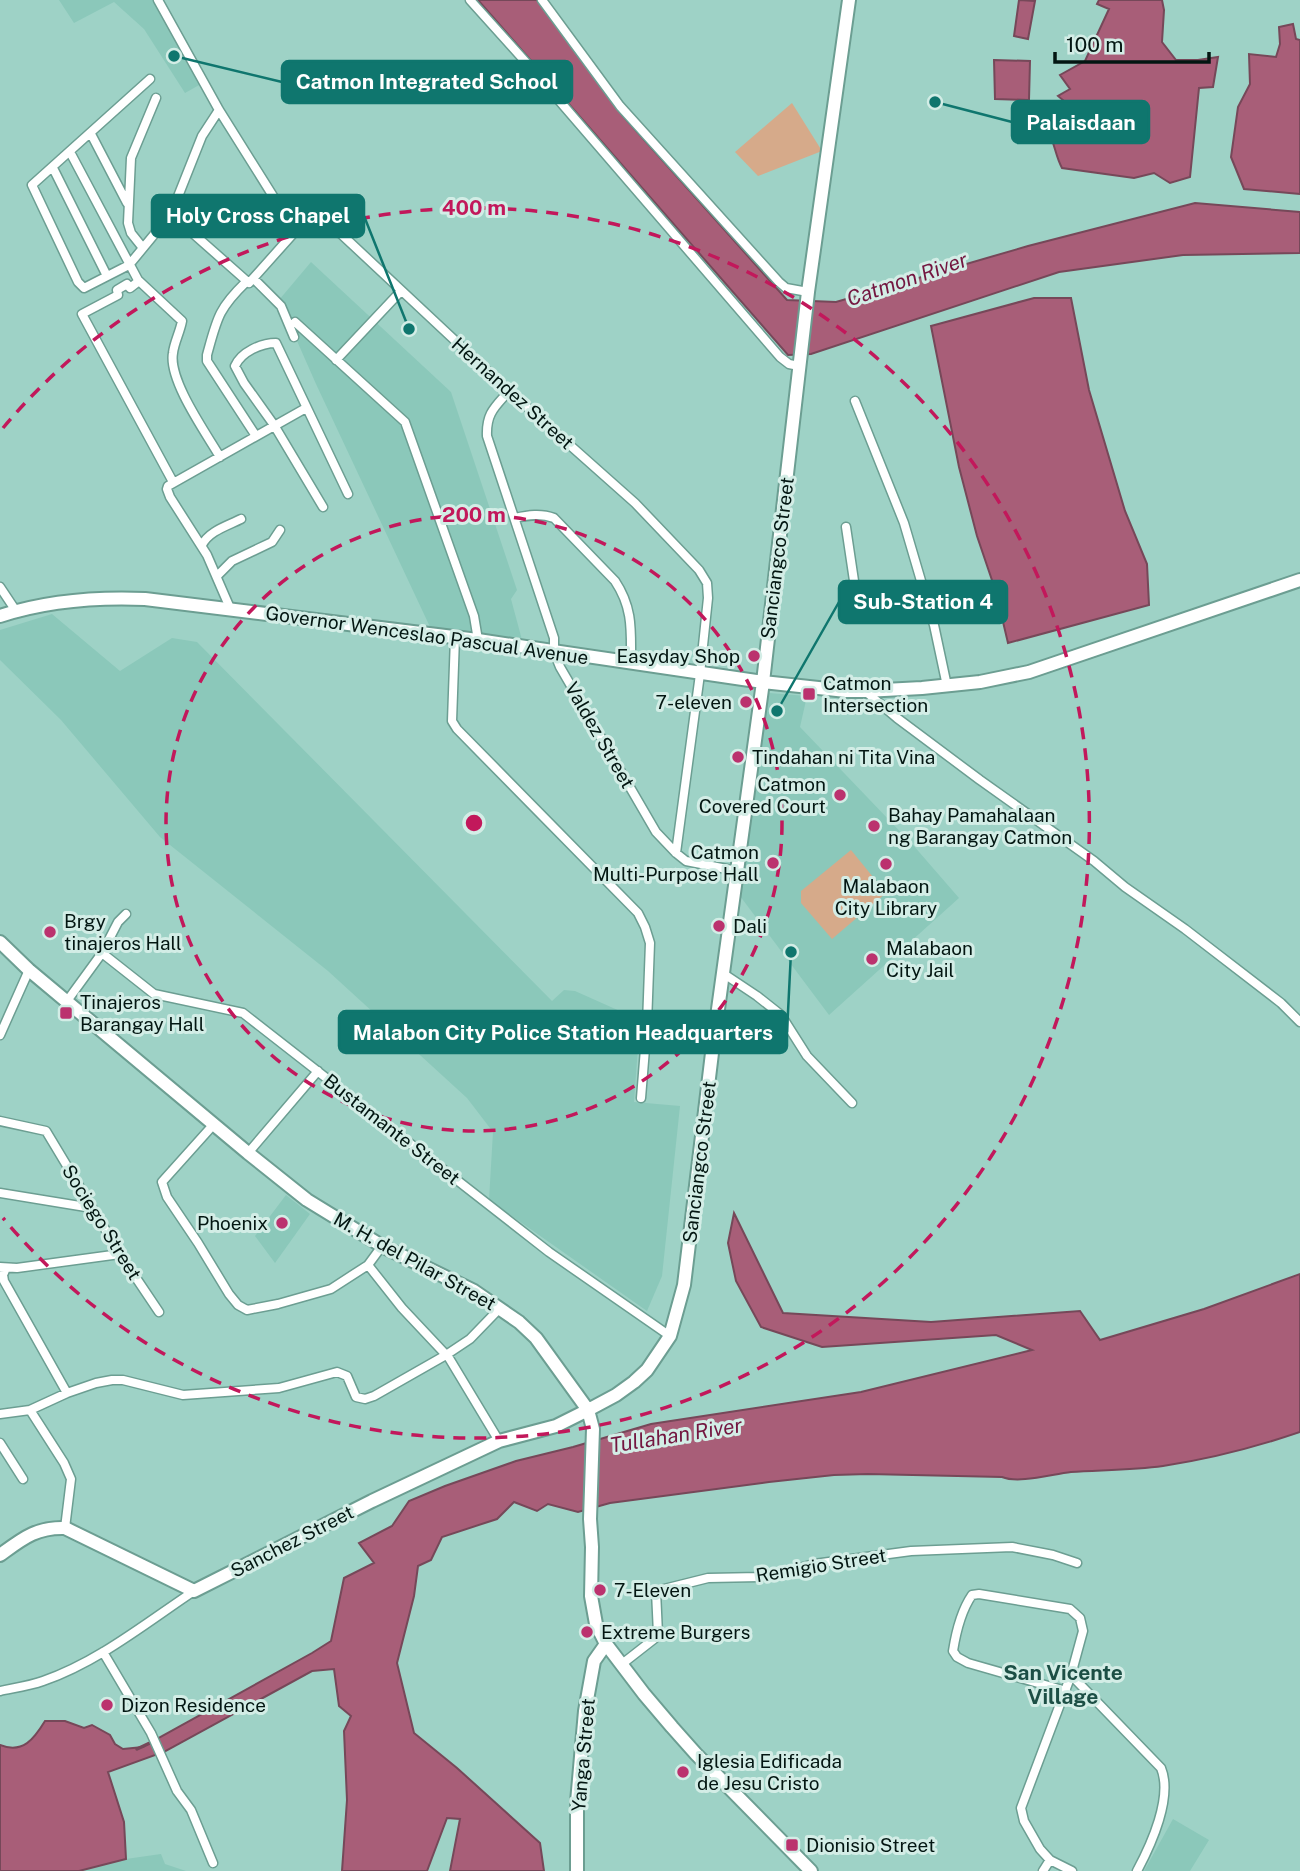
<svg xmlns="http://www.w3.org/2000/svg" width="1300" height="1871" font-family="'Public Sans',sans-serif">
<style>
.built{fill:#8bc8ba}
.green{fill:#d6aa8a}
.water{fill:#a85e78;stroke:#764859;stroke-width:2}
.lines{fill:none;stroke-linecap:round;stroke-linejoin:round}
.stream{stroke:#764859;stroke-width:3.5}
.street-casing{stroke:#6c9e92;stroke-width:11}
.secondary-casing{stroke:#6c9e92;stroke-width:16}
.street{stroke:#fff;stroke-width:8}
.secondary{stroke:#fff;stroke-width:12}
.ring{fill:none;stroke:#c2185b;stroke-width:3.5;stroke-dasharray:12 9}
.poi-dot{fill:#bb326e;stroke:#d3ede6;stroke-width:2.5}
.labels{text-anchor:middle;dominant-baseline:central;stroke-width:6;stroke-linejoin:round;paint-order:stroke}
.street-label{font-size:19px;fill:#031612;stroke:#d3ede6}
.poi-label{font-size:19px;fill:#031612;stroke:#d3ede6;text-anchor:start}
.water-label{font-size:21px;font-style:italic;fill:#731640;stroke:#d3ede6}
.neighbourhood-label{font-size:21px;font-weight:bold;fill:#1c4f45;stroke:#d3ede6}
.centre{fill:#c2185b;stroke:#d3ede6;stroke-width:3.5}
.ring-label{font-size:21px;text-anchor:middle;font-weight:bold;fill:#c2185b;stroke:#d3ede6;stroke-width:6;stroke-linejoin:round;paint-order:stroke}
.leader{fill:none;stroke:#0f766e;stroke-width:2.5}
.callout-dot{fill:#0f766e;stroke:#d3ede6;stroke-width:2.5}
.callout{fill:#0f766e;stroke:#0f766e;stroke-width:2.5}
.callout-label{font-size:21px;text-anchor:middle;font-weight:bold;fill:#fff}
</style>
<rect width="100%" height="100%" fill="#9ed2c6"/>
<path class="built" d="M 59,0 L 154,0 L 201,84 L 185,93 L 144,29 L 114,2 L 74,23 Z
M 311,262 L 451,392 L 517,590 L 511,599 L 522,640 L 431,629 L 316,384 L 279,300 Z
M 52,614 L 120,671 L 172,638 L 197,642 L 552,1001 L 564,990 L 575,991 L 640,1020 L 634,1102 L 680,1106 L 662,1276 L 647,1311 L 489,1200 L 493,1132 L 467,1098 L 328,971 L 160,837 L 61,720 L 0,660 L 0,630 Z
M 769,693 L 807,696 L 800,727 L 913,845 L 959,898 L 829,1015 L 740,896 Z
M 286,1195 L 310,1214 L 275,1263 L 255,1236 Z
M 1173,1819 L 1209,1840 L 1190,1871 L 1144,1871 Z
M 161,1854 L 165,1864 L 186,1871 L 79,1871 L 126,1859 Z"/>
<path class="green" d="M 792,103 L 822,151 L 758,176 L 735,152 Z
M 851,850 L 886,893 L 832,939 L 801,903 L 801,891 Z"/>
<path class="water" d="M 478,0 L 537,0 L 623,116 L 787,300 L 836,302 L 1028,246 L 1195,203 L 1300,212 L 1300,253 L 1183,255 L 1059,272 L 811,354 L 788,355 Z
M 1019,0 L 1035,1 L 1028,39 L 1014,36 Z
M 1099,0 L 1162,0 L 1164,10 L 1162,42 L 1176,60 L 1198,60 L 1218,57 L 1213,87 L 1199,88 L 1190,177 L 1170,183 L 1154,173 L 1134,178 L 1062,168 C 1055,155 1055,143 1048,132 L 1059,127 L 1053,116 L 1066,116 L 1070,106 L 1058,96 L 1070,89 L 1060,75 L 1085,61 L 1109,9 L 1097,4 Z
M 1293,24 L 1296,39 L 1300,40 L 1300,194 L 1244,189 L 1231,157 L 1238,107 L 1250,84 L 1249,54 L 1276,57 L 1280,44 L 1279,27 Z
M 994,60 L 1030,61 L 1029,100 L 995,99 Z
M 1034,298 L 1071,298 L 1089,390 L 1125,511 L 1147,564 L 1149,605 L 1008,643 L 996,592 L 977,536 L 959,467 L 931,326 Z
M 734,1213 L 783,1313 L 931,1322 L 1080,1311 L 1100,1340 L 1204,1309 L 1300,1274 L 1300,1432 C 1256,1447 1209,1459 1163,1466 C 1133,1470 1102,1470 1071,1472 C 1052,1474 1019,1484 1002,1477 L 868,1474 L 834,1475 L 769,1482 L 610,1503 L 578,1512 L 548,1504 L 537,1511 L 514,1502 L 497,1519 L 442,1537 L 431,1560 L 418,1566 L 414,1596 L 397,1663 L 414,1733 L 457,1768 L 540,1843 L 544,1871 L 450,1871 L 460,1819 L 447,1818 L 427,1871 L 342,1871 L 347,1800 L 344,1731 L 351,1716 L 339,1706 L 334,1669 L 312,1671 L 164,1752 L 157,1739 L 312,1653 L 331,1641 L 344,1578 L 374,1563 L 359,1543 L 392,1526 L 409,1501 L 445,1486 L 516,1461 L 573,1447 L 651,1424 L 861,1392 L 1032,1350 L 996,1335 L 822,1347 L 761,1327 L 736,1281 L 728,1243 Z
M 45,1721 L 65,1721 L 84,1728 L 92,1725 L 110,1735 L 115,1744 L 123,1749 L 143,1747 L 152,1741 L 158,1754 L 108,1772 L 124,1822 L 126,1859 L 79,1871 L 0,1871 L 0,1745 C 23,1754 34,1739 45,1721 Z"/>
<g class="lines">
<path class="stream" d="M 137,1749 L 152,1742"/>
<g class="street-casing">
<path id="street" d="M 158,0 L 219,110 L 288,220 L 300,226 L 340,233 L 509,391 L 635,503 L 699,570 L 707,583 L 708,598 L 700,674 L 676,853
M 470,0 L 532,69 L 780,357 L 789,364 L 799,366
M 542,0 L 620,106 L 779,282 L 786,288 L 808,292
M 150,79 L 32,185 L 78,282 L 84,288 L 129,265 L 171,214 L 202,136 L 219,110
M 91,134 L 127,203
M 70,152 L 138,280 L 182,321 C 180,332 174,343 173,353 C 168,380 206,433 220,457
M 53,168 L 107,276
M 171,214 L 249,283 L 300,226
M 143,248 L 131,233 L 128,223 L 131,158 L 156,98
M 254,279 L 281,306 L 294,337
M 139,281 L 130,288 L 127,284 L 117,290 L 118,295 L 82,314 L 173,482
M 246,282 C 218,309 217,319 207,355 L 207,361 L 256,436
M 295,322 L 405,422 L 474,616 L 478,640
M 336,360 L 401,291
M 509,391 C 495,407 486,413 487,436 L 554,638 L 554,652 L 560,667 L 656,832 L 676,853 L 686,861 L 737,871
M 855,401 L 904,523 L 934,625 L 947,686
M 323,507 L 274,425 L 244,383 L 235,366 C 241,352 261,343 276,343 L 348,494
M 515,518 C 528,515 541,513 554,518 L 615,581 C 633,608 631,630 631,661
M 846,527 L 857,601 C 861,606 863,612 870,612 C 879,612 914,597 925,593
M 202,545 C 209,531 227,526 241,519
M 217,576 L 232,561 L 272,542 L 280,530
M 0,587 L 16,611
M 230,608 L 207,555 L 170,497 L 167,489 L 168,486 L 306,408
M 455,637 L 452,721 L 457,729 L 638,913 L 645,927 L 650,943 L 647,1024 L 641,1098
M 865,691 L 897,718 L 980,780 L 1094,861 L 1125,887 L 1185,929 L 1281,1003 L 1300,1022
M 102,953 L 154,994 L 243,1013 L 549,1252 L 670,1336
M 724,974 L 757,996 L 781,1015 L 807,1056 L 852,1103
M 67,1001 L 102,953 L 118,922 L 126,914
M 0,1035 L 29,970
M 0,1121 L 46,1131 L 120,1254 L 159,1312
M 214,1124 L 162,1182 L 167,1197 L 198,1243 L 229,1294 L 238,1305 L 247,1310 L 278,1304 L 331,1289 L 368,1265 L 382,1246
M 248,1153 L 318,1071
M 0,1193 L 92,1208
M 368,1265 L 402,1308 L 449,1358 L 499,1441
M 0,1267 L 17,1268 L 120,1254
M 6,1268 L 3,1275 L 4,1281 L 67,1393
M 30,1410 L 64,1463 L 71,1479 L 65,1528
M 0,1414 L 30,1410 L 67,1393 L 96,1383 L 112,1380 L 123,1380 L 183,1395 L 279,1388 L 337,1372 L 347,1376 L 356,1397 L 365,1399 L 374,1396 L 446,1355 L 470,1339 L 500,1308
M 0,1443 L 23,1479
M 103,1652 L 151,1733 L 177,1791 L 191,1810 L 213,1863
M 622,1664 L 654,1639 L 658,1634 L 656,1591 L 708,1578 L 760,1577 L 781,1573 L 814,1564 L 911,1551 L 1012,1547 L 1053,1555 L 1077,1563
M 1071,1675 L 1161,1768 C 1173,1797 1151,1845 1137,1871
M 0,1691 C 14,1688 29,1686 43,1681 C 98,1662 146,1623 194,1591
M 1066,1691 L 968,1663 L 957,1657 L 953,1651 C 956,1632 961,1611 972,1595 L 979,1594 L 1070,1609 L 1080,1618 L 1083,1631 L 1071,1675 L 1021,1808 L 1024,1821 L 1040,1849 L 1050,1860 L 1072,1871
M 1043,1871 L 1050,1860"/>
</g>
<g class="secondary-casing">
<path id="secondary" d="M 0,616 C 46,601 97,597 145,599 L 478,640 L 763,682 L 846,691 L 865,691 L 922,688 L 980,682 L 1029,672 L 1300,580
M 0,942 L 29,970 L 248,1153 L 307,1200 L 382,1246 L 474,1291 L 519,1322 L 536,1338 L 588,1410 L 593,1429 L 590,1519 L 592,1547 L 591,1596 L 596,1624 L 606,1644 L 644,1694 L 672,1727 L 696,1754 L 811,1871
M 0,1555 C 22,1539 36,1527 65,1528 L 194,1591 L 372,1501 L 499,1441 L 556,1426 L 588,1410 L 616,1395 L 634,1382 L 647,1370 L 670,1336 L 684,1285 L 712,1053 L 763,682 L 808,292 L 849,0
M 577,1871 L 577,1802 L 585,1711 L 594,1661 L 606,1644"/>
</g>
<use href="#street" class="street"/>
<use href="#secondary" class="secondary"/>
</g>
<g class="ring">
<circle cx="474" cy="823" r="308"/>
<path d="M3 428A615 615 0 1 1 3 1218"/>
</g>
<g class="poi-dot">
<circle cx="754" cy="656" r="7"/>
<rect x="802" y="687" width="14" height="14" rx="3.5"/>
<circle cx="746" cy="702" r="7"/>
<circle cx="738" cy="757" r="7"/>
<circle cx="840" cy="795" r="7"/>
<circle cx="874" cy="826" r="7"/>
<circle cx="773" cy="863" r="7"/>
<circle cx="886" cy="864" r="7"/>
<circle cx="719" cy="926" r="7"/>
<circle cx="50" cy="932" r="7"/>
<circle cx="872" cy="959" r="7"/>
<rect x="59" y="1006" width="14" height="14" rx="3.5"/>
<circle cx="282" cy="1223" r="7"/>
<circle cx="600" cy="1590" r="7"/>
<circle cx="587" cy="1632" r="7"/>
<circle cx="107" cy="1705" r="7"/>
<circle cx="683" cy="1772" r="7"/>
<rect x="785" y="1838" width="14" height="14" rx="3.5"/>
</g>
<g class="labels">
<g class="street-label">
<text transform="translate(513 393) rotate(42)">Hernandez Street</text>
<text transform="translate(777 558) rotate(-83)">Sanciangco Street</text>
<text transform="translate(427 635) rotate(8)">Governor Wenceslao Pascual Avenue</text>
<text transform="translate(600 735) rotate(60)">Valdez Street</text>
<text transform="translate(392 1129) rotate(38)">Bustamante Street</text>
<text transform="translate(699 1162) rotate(-83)">Sanciangco Street</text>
<text transform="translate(102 1222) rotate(58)">Sociego Street</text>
<text transform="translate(415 1261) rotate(29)">M. H. del Pilar Street</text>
<text transform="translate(292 1541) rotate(-27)">Sanchez Street</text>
<text transform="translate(821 1565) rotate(-9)">Remigio Street</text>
<text transform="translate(583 1755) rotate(-85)">Yanga Street</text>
</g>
<g class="poi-label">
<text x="740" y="656" text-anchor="end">Easyday Shop</text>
<text x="823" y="683">Catmon<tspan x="823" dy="22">Intersection</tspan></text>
<text x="732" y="702" text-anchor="end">7-eleven</text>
<text x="752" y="757">Tindahan ni Tita Vina</text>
<text x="826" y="784" text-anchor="end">Catmon<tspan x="826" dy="22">Covered Court</tspan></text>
<text x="888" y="815">Bahay Pamahalaan<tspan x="888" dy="22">ng Barangay Catmon</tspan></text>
<text x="759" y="852" text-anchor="end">Catmon<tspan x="759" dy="22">Multi-Purpose Hall</tspan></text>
<text x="886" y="886" text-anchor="middle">Malabaon<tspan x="886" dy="22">City Library</tspan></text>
<text x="64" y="921">Brgy<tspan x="64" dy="22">tinajeros Hall</tspan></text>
<text x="733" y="926">Dali</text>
<text x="886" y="948">Malabaon<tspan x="886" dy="22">City Jail</tspan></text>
<text x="80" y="1002">Tinajeros<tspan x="80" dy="22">Barangay Hall</tspan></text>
<text x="268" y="1223" text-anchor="end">Phoenix</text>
<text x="614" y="1590">7-Eleven</text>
<text x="601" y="1632">Extreme Burgers</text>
<text x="121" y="1705">Dizon Residence</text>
<text x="697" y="1761">Iglesia Edificada<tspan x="697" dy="22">de Jesu Cristo</tspan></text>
<text x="806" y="1845">Dionisio Street</text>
</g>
<g class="water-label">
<text transform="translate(907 279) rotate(-19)">Catmon River</text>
<text transform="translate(676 1435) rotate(-9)">Tullahan River</text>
</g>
<g class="neighbourhood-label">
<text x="1063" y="1672">San Vicente<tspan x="1063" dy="24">Village</tspan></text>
</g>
</g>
<circle cx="474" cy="823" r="10" class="centre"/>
<g class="ring-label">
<text x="474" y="215">400 m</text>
<text x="474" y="522">200 m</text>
</g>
<path class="leader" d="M174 56L282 82M935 102L1012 122M409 329L364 216M777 711L839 602M791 952L787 1032"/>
<g class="callout-dot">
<circle cx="174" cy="56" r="7"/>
<circle cx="935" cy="102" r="7"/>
<circle cx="409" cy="329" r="7"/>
<circle cx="777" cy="711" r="7"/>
<circle cx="791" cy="952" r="7"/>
</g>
<g class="callout">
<rect x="282" y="61" width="290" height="42" rx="7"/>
<rect x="1012" y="101" width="137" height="42" rx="7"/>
<rect x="152" y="195" width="212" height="42" rx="7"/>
<rect x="839" y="581" width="168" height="42" rx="7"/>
<rect x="339" y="1011" width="448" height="42" rx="7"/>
</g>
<g class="callout-label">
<text x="427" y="89">Catmon Integrated School</text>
<text x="1081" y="130">Palaisdaan</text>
<text x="258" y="223">Holy Cross Chapel</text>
<text x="923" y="609">Sub-Station 4</text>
<text x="563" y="1040">Malabon City Police Station Headquarters</text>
</g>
<path d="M1055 52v10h154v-10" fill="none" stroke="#031612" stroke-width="3.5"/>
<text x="1066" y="52" font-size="21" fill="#031612" stroke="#d3ede6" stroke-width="5" paint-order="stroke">100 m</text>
</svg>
